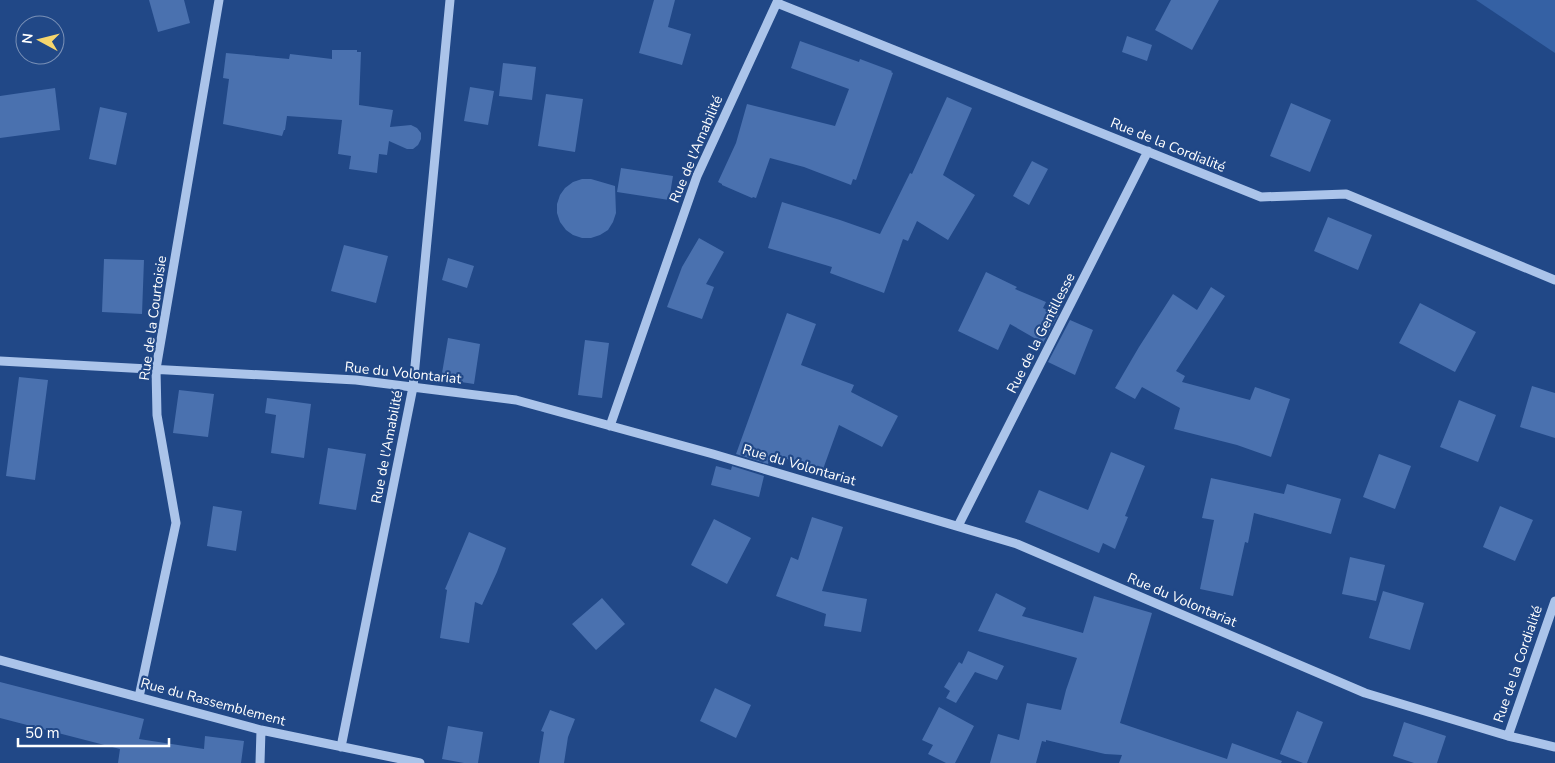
<svg xmlns="http://www.w3.org/2000/svg" width="1555" height="763" font-family="'Nunito Sans',sans-serif">
<style>
.green{fill:#3561a4}
.building{fill:#4a71af}
.lines{fill:none;stroke-linecap:round;stroke-linejoin:round}
.minor{stroke:#abc4ea;stroke-width:9}
.labels{text-anchor:middle;dominant-baseline:central;stroke-width:4.5;stroke-linejoin:round;paint-order:stroke}
.street-label{font-size:14px;fill:#fff;stroke:#214887}
</style>
<rect width="100%" height="100%" fill="#214887"/>
<path class="green" d="M 1476,0 L 1555,0 L 1555,53 Z"/>
<path class="building" d="M 149,0 L 184,0 L 190,23 L 158,32 Z
M 654,0 L 675,0 L 668,27 L 691,34 L 682,65 L 639,53 Z
M 1171,0 L 1219,0 L 1192,50 L 1155,30 Z
M 1127,36 L 1152,45 L 1147,61 L 1122,52 Z
M 800,41 L 859,62 L 860,59 L 892,71 L 891,72 L 893,73 L 856,180 L 853,179 L 851,185 L 804,167 L 770,158 L 756,198 L 753,197 L 752,198 L 722,185 L 722,184 L 718,182 L 736,143 L 747,104 L 835,126 L 849,89 L 791,68 Z
M 332,50 L 357,50 L 357,52 L 361,52 L 359,105 L 393,110 L 390,127 L 411,125 L 417,128 L 421,133 L 421,139 L 418,145 L 413,149 L 407,149 L 389,141 L 387,155 L 379,154 L 377,173 L 349,169 L 351,156 L 338,154 L 342,120 L 287,116 L 285,130 L 284,130 L 282,136 L 223,124 L 229,79 L 223,78 L 226,53 L 289,59 L 290,54 L 332,59 Z
M 503,63 L 536,67 L 532,100 L 499,96 Z
M 470,87 L 494,91 L 488,125 L 464,121 Z
M 55,88 L 60,130 L 0,138 L 0,96 Z
M 546,94 L 583,99 L 575,152 L 538,146 Z
M 947,97 L 972,108 L 943,175 L 975,195 L 948,240 L 917,221 L 908,241 L 903,239 L 884,293 L 830,273 L 832,267 L 768,248 L 782,202 L 840,220 L 880,234 L 910,173 L 912,174 Z
M 1291,103 L 1331,120 L 1310,172 L 1270,156 Z
M 100,107 L 127,113 L 116,165 L 89,159 Z
M 1032,161 L 1048,169 L 1029,205 L 1013,196 Z
M 621,168 L 673,176 L 669,200 L 617,192 Z
M 582,179 L 591,179 L 615,186 L 616,213 L 613,222 L 608,230 L 600,235 L 591,238 L 582,238 L 573,235 L 566,230 L 560,222 L 557,213 L 557,204 L 560,195 L 565,188 L 573,182 Z
M 1328,217 L 1372,235 L 1358,270 L 1314,251 Z
M 699,238 L 724,252 L 706,284 L 714,287 L 702,319 L 667,307 L 682,267 Z
M 344,245 L 388,256 L 376,303 L 331,291 Z
M 448,258 L 474,266 L 467,288 L 442,280 Z
M 104,259 L 144,260 L 142,314 L 102,312 Z
M 986,272 L 1017,287 L 1015,289 L 1046,302 L 1043,308 L 1058,315 L 1043,343 L 1010,324 L 998,350 L 958,331 Z
M 1211,287 L 1225,296 L 1176,371 L 1185,376 L 1182,382 L 1250,400 L 1255,387 L 1290,399 L 1271,457 L 1237,445 L 1174,429 L 1180,408 L 1142,387 L 1135,399 L 1115,388 L 1139,347 L 1173,294 L 1197,310 Z
M 1420,303 L 1476,332 L 1455,372 L 1399,343 Z
M 787,313 L 816,324 L 801,365 L 854,385 L 851,392 L 898,416 L 882,447 L 839,425 L 822,472 L 771,453 L 768,464 L 736,454 Z
M 1070,320 L 1093,330 L 1075,375 L 1048,362 Z
M 448,338 L 480,344 L 474,384 L 441,379 Z
M 585,340 L 609,343 L 602,398 L 578,395 Z
M 19,377 L 48,380 L 35,480 L 6,476 Z
M 1532,386 L 1555,393 L 1555,438 L 1520,427 Z
M 179,390 L 214,394 L 208,437 L 173,433 Z
M 267,398 L 311,404 L 304,458 L 271,453 L 276,415 L 265,413 Z
M 1459,400 L 1496,415 L 1478,462 L 1440,447 Z
M 328,448 L 366,454 L 356,510 L 319,504 Z
M 1111,452 L 1145,466 L 1125,516 L 1128,517 L 1115,549 L 1103,543 L 1099,553 L 1025,522 L 1039,490 L 1088,510 Z
M 1379,454 L 1411,466 L 1395,509 L 1363,497 Z
M 716,466 L 731,470 L 732,466 L 764,476 L 759,497 L 711,485 Z
M 1211,478 L 1284,494 L 1287,484 L 1341,499 L 1331,534 L 1254,513 L 1248,543 L 1245,542 L 1233,596 L 1200,589 L 1214,520 L 1202,518 Z
M 213,506 L 242,511 L 236,551 L 207,546 Z
M 1500,506 L 1533,520 L 1515,561 L 1483,547 Z
M 812,517 L 843,527 L 822,591 L 867,599 L 861,632 L 824,626 L 826,614 L 776,596 L 791,557 L 798,560 Z
M 714,519 L 751,538 L 727,584 L 691,565 Z
M 469,532 L 506,548 L 497,572 L 482,605 L 475,602 L 469,643 L 440,638 L 447,590 L 445,589 Z
M 1350,557 L 1385,565 L 1376,601 L 1342,594 Z
M 1383,591 L 1424,603 L 1410,650 L 1369,638 Z
M 996,593 L 1026,608 L 1022,616 L 1083,633 L 1094,596 L 1152,613 L 1120,723 L 1227,759 L 1232,743 L 1282,761 L 1281,763 L 1119,763 L 1122,755 L 1105,754 L 1046,740 L 1046,742 L 1042,741 L 1036,763 L 990,763 L 998,734 L 1019,740 L 1027,703 L 1061,710 L 1066,690 L 1077,658 L 978,631 Z
M 602,598 L 625,624 L 596,650 L 572,624 Z
M 968,651 L 1004,666 L 997,680 L 975,672 L 956,703 L 946,698 L 950,691 L 944,687 L 959,662 L 962,664 Z
M 0,682 L 144,719 L 139,739 L 204,749 L 205,736 L 244,741 L 241,763 L 118,763 L 120,749 L 0,718 Z
M 715,688 L 751,705 L 736,738 L 700,721 Z
M 939,707 L 974,726 L 955,763 L 946,763 L 928,754 L 933,745 L 922,740 Z
M 550,710 L 575,719 L 568,737 L 564,763 L 539,763 L 544,732 L 541,731 Z
M 1297,711 L 1323,722 L 1307,763 L 1303,763 L 1280,754 Z
M 1404,722 L 1446,736 L 1437,763 L 1414,763 L 1393,756 Z
M 448,726 L 483,732 L 478,763 L 464,763 L 442,759 Z"/>
<g class="lines">
<path class="minor" d="M 777,3 L 1261,197 L 1346,194 L 1555,280
M 0,361 L 356,380 L 516,400 L 713,454 L 1017,544 L 1365,693 L 1508,736 L 1555,747
M 610,426 L 697,176 L 778,0
M 958,526 L 1148,151
M 0,660 L 261,730 L 420,763
M 139,697 L 176,523 L 157,415 L 156,369 L 219,0
M 1508,736 L 1555,601
M 341,747 L 413,387 L 450,0
M 260,763 L 261,730"/>
</g>
<g class="labels">
<g class="street-label">
<text transform="translate(1168 145) rotate(22)">Rue de la Cordialité</text>
<text transform="translate(696 149) rotate(-67)">Rue de l'Amabilité</text>
<text transform="translate(153 318) rotate(-82)">Rue de la Courtoisie</text>
<text transform="translate(1041 333) rotate(-63)">Rue de la Gentillesse</text>
<text transform="translate(403 373) rotate(6)">Rue du Volontariat</text>
<text transform="translate(387 447) rotate(-79)">Rue de l'Amabilité</text>
<text transform="translate(799 465) rotate(16)">Rue du Volontariat</text>
<text transform="translate(1182 600) rotate(23)">Rue du Volontariat</text>
<text transform="translate(1518 664) rotate(-71)">Rue de la Cordialité</text>
<text transform="translate(213 702) rotate(15)">Rue du Rassemblement</text>
</g>
</g>
<g transform="translate(40 40) rotate(277)"><circle r="24" fill="#214887" stroke="#7a91b7"/>
<path d="M0-4L9 19L0 12L-9 19Z" fill="#f6d66d"/>
<text y="-8" font-size="14" font-weight="bold" text-anchor="middle" fill="#ffffff">N</text>
</g>
<path d="M18 738v8h151v-8" fill="none" stroke="#ffffff" stroke-width="2.5"/>
<text x="25" y="738" font-size="15" fill="#ffffff" stroke="#214887" stroke-width="4" paint-order="stroke">50 m</text>
</svg>
